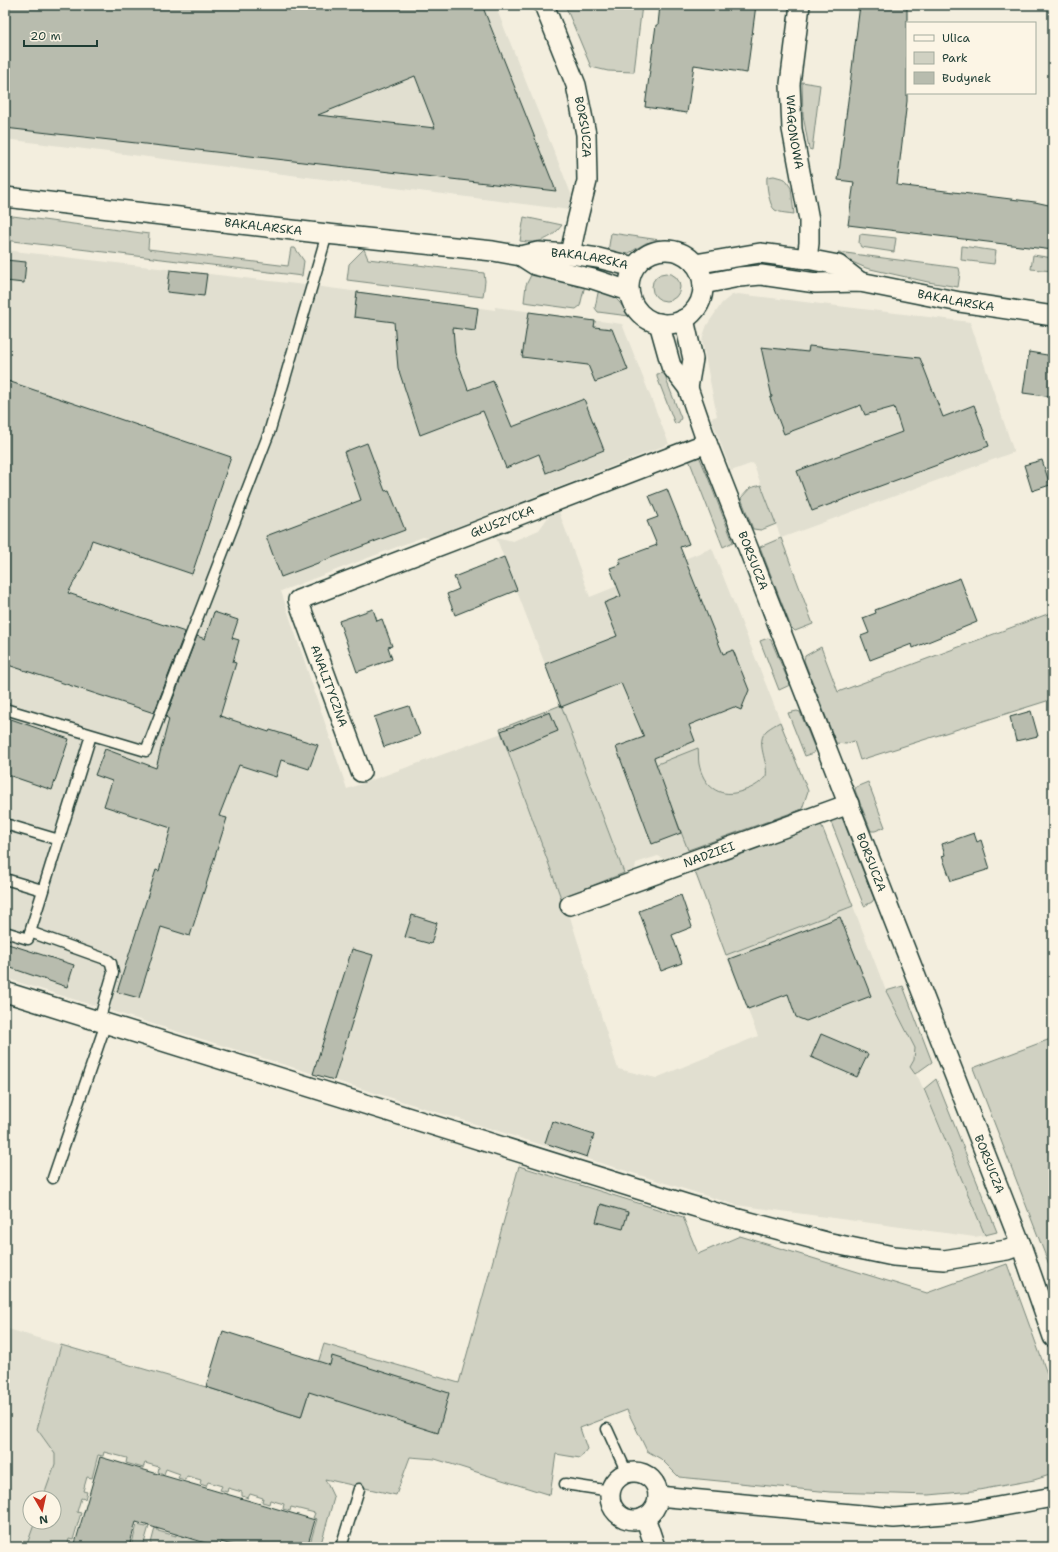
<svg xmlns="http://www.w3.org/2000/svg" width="1058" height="1552" font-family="'Shantell Sans',sans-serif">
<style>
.built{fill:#e1dfd0}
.green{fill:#d0d1c2;stroke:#78877b}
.building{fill:#b8bcae;stroke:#1f3d34;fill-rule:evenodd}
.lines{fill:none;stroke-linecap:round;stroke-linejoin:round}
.lane-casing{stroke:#1f3d34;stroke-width:13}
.street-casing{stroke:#1f3d34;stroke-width:22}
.lane{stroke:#fcf5e5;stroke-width:10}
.street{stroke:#fcf5e5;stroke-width:19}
.labels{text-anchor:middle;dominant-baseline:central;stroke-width:3.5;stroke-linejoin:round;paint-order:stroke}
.street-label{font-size:12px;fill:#1f3d34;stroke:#fcf5e5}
</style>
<rect width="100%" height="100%" fill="#f3eede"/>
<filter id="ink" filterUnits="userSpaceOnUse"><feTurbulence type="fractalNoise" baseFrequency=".025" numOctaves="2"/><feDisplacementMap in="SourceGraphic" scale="8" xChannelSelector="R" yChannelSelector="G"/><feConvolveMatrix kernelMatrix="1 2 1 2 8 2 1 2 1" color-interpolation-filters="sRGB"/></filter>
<g filter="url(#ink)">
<path class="built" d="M 5,5 L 495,5 L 578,211 L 5,139 Z
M 5,250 L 322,287 L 495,310 L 495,307 L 622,324 L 669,444 L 429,538 L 423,537 L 281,591 L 347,789 L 502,733 L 561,898 L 570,917 L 618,1069 L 656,1078 L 758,1036 L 726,955 L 853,906 L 886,991 L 915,1048 L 914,1060 L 910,1067 L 919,1079 L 985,1235 L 975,1237 L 736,1205 L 5,978 Z
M 738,294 L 970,322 L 1014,452 L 781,538 L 753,463 L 731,471 L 711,418 L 717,416 L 702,341 L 703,336 L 707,325 L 722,303 L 732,295 Z
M 559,512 L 590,597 L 712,548 L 808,791 L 802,809 L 664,859 L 658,856 L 636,863 L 635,869 L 624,873 L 594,791 L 496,537 L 513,541 L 539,530 L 549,516 Z
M 5,1328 L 61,1345 L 37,1429 L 61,1461 L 48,1498 L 30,1498 L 30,1522 L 40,1522 L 31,1547 L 5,1547 Z"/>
<path class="green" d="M 565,5 L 642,5 L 634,72 L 608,71 L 591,67 Z
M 802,82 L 820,85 L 812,150 L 809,149 L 803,115 Z
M 774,176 L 785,179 L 791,188 L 794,214 C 788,213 780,213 775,210 C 769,206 766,183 767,177 Z
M 5,215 L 149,234 L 148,249 L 288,266 L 291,248 L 295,248 L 304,261 L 302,276 L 5,240 Z
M 524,217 L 562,225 C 551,240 538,244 520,241 Z
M 611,233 L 660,240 L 646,243 L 629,253 L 621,255 L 608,252 Z
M 860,234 L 896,238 L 894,252 L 861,247 L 859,243 Z
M 962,246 L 996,251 L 994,264 L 961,260 Z
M 364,249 L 368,259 L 484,273 L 485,281 L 483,297 L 347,280 L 349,264 Z
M 838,252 L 959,268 L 960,273 L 958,287 L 928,282 L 866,268 L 850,261 Z
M 1033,255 L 1053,258 L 1053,271 L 1031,269 Z
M652 287a14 14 0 1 1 28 0a14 14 0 1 1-28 0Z
M 532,273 L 585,285 L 580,306 L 576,309 L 524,302 L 526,285 Z
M 599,288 C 614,294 621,303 629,316 L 598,312 L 595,308 Z
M 665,373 L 667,382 L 681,418 L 679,422 L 675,424 L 657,377 L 657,374 Z
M 699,456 L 707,475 L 733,542 L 723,547 L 688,457 Z
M 761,485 L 776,524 L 761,530 L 753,529 L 741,498 L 750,488 Z
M 781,538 L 813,624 L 795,631 L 791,627 L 760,547 Z
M 1053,612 L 1053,699 L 860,760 L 854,741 L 846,744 L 836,743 L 804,660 L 805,656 L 821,647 L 838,692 Z
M 768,638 L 771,640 L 790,685 L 779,690 L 760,641 Z
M 561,705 L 624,873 L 561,898 L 500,729 Z
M 797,711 L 800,712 L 815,749 L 814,753 L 805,756 L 788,713 Z
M 780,722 L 808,791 L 802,809 L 688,850 L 655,765 L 698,748 C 699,753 698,759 699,764 C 703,785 718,798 739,792 C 750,789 759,785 766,776 C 769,762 754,742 767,730 C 771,727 776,724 780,722 Z
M 868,782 L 885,827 L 875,831 L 871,831 L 855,790 L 856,787 Z
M 841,815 L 874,899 L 872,902 L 864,906 L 829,817 Z
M 821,824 L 853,906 L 726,955 L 694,869 Z
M 903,986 L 932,1062 L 915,1074 L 910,1067 L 914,1060 L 915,1048 L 886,991 Z
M 1053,1038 L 1053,1275 L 973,1068 Z
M 936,1079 L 997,1232 L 985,1235 L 924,1089 Z
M 519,1166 L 683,1217 L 698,1254 L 740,1236 L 927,1293 L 1007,1264 L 1053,1390 L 1053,1474 L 1034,1480 L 973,1491 L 929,1495 L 830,1492 L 679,1477 L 661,1459 L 647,1451 L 627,1410 L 580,1428 L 587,1449 L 580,1458 L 556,1454 L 550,1495 L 435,1459 L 410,1457 L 396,1495 L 325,1479 L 334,1498 L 320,1547 L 309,1547 L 317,1519 L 313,1518 L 315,1513 L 291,1507 L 290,1511 L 283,1509 L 284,1504 L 270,1500 L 269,1504 L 262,1502 L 263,1498 L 250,1494 L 248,1498 L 242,1496 L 242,1492 L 228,1488 L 227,1492 L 220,1490 L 222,1486 L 208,1482 L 206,1486 L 200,1484 L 201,1480 L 187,1476 L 185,1480 L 178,1478 L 180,1474 L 166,1469 L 164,1474 L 158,1472 L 159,1467 L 145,1463 L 143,1468 L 126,1463 L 127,1458 L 104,1452 L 103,1456 L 98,1455 L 92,1478 L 87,1477 L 83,1491 L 87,1492 L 85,1499 L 81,1498 L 77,1512 L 81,1513 L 73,1540 L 69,1539 L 67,1547 L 26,1547 L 35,1522 L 54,1522 L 54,1498 L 43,1498 L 55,1464 L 55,1454 L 37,1429 L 61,1345 L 206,1387 L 301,1417 L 324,1344 L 459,1383 Z
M 137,1525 L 146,1527 L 147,1525 L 149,1526 L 143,1547 L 131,1547 Z
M 155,1528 L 158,1529 L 158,1531 L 176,1536 L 176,1534 L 201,1542 L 199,1547 L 150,1547 Z"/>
<path class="building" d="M 5,5 L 482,5 L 556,191 L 5,128 ZM 415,76 L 435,128 L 318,115 Z
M 660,5 L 756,5 L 747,73 L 694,65 L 687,113 L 645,107 L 656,25 L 658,25 Z
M 860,5 L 907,5 L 907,101 L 897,185 L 1035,202 L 1053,206 L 1053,250 L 848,225 L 854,182 L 838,180 Z
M 5,260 L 26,262 L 24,283 L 5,281 Z
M 170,270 L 207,274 L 204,296 L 167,292 Z
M 357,292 L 478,308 L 475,331 L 453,328 L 455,353 L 468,390 L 493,381 L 512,427 L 584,399 L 604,450 L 546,473 L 539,454 L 506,468 L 483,411 L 420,435 L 398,368 L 394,322 L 354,317 Z
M 529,312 L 595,321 L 594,327 L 612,329 L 628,370 L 595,382 L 588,365 L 522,357 Z
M 809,346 L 920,358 L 943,417 L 974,405 L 989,446 L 812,511 L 797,471 L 902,432 L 894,407 L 865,415 L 861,405 L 784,434 L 770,398 L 772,397 L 761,347 L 808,352 Z
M 1029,352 L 1053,356 L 1053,397 L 1023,393 Z
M 5,380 L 231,457 L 192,574 L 92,540 L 84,564 L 68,593 L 185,632 L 154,713 L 5,664 Z
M 367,443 L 385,491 L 389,490 L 405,530 L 281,577 L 266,536 L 361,500 L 344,452 Z
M 1042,460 L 1050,485 L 1032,491 L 1024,465 Z
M 667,489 L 689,544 L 680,547 L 723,654 L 733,650 L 749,690 L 741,710 L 734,707 L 689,725 L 695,741 L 654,758 L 681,833 L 652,844 L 616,747 L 644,737 L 621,683 L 561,707 L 545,664 L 617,636 L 604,603 L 621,596 L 610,568 L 621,564 L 619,559 L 657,545 L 647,521 L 658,517 L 649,496 Z
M 504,557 L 517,590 L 455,615 L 447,594 L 459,589 L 454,577 Z
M 960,578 L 977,622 L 913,648 L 912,644 L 870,660 L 861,636 L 869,633 L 863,618 L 876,613 L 875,610 Z
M 373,609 L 377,621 L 382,619 L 392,646 L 388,647 L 392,659 L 357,672 L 339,621 Z
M 214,612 L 238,620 L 232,638 L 239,640 L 233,662 L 236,663 L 220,716 L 269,732 L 270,730 L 318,745 L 309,769 L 281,760 L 276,777 L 239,765 L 219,816 L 227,818 L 190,936 L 161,927 L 139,998 L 117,992 L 156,870 L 159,871 L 171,828 L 104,806 L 112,781 L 95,775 L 105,749 L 156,768 L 169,719 L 166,717 L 197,636 L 205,639 Z
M 409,706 L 420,735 L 384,747 L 374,717 Z
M 1031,711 L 1038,736 L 1016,741 L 1010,717 Z
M 550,712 L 558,731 L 509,751 L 501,731 Z
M 5,717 L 69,739 L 52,790 L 5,774 Z
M 974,833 L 977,842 L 981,840 L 990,869 L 951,881 L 942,856 L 945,855 L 942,844 Z
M 681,895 L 692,927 L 672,935 L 682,963 L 661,971 L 639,911 Z
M 412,915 L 437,923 L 431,944 L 405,937 Z
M 840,917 L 871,996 L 806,1021 L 796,1017 L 788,994 L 748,1009 L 729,959 Z
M 5,943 L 74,965 L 67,987 L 5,966 Z
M 352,949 L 373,955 L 334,1080 L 313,1074 Z
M 821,1034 L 868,1054 L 857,1077 L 811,1057 Z
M 552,1121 L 594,1135 L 587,1157 L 545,1143 Z
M 601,1204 L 628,1212 L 623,1229 L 596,1222 Z
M 223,1331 L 330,1365 L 332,1356 L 449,1393 L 438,1433 L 309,1392 L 301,1417 L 206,1387 Z
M 100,1457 L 315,1520 L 307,1547 L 240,1547 L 221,1542 L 219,1547 L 136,1522 L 129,1547 L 74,1547 Z"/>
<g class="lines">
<g class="lane-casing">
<path id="lane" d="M 5,709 L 146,751 L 269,433 L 327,234
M 5,824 L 59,840
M 5,879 L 42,890
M 5,932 L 28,939 L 91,735
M 30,932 L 108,960 L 111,963 L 113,973 L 99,1021
M 53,1178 L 106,1023
M 607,1429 L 627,1473
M 565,1484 L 611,1491
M 341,1547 L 359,1489"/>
</g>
<g class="street-casing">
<g id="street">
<path id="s1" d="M 544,5 L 576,85 L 586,134 L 587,181 L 577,221 L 570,254"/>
<path id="s2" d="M 800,5 L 790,84 L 792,129 L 809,220 L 809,243 L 807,259"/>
<path id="s3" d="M 5,197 L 327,234 L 493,251 L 521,256 L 538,252 L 570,254 L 598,258 L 634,267"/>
<circle cx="666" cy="287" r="37"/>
<path d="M 521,256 L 535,265 L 593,279 L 629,291"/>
<path d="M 695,264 L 760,253 L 807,259 L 838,265 L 860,282"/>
<path id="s4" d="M 703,284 L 739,277 L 761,275 L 816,283 L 860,282 L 960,302 L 1053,316"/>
<path d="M 684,319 L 693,359 L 688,388"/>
<path id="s5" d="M 659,323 L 671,366 L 688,388 L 707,443 L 1021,1245 L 1053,1337"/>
<path id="s6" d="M 361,772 L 298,600 L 707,443"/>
<path id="s7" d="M 570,905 L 849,804"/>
<path d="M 5,992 L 689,1205 L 727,1216 L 826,1242 L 893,1256 L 944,1260 L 1007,1250 L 1021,1245"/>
<circle cx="634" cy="1496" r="24"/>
<path d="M 658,1496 L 894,1518 L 970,1512 L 1053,1497"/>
<path d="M 645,1517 L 655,1547"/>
</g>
</g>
<use href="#lane" class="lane"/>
<use href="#street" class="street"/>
</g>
</g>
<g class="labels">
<g class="street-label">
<text stroke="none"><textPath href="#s1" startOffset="129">BORSUCZA</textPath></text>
<text stroke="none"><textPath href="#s2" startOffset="128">WAGONOWA</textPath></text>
<text stroke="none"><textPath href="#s3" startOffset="260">BAKALARSKA</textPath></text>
<text stroke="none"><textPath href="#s3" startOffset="589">BAKALARSKA</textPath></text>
<text stroke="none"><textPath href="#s4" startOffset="256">BAKALARSKA</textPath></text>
<text stroke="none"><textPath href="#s6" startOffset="402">GŁUSZYCKA</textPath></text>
<text stroke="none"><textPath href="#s5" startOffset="257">BORSUCZA</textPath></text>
<text transform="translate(329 686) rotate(70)">ANALITYCZNA</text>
<text stroke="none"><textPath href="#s7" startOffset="148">NADZIEI</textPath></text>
<text stroke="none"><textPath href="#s5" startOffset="581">BORSUCZA</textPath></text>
<text stroke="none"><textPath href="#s5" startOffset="905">BORSUCZA</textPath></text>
</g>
</g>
<rect width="1058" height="1552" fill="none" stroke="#fcf5e5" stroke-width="20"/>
<rect x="10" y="10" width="1038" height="1532" fill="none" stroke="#1f3d34" stroke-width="1.5" filter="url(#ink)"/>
<rect x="906" y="22" width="130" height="72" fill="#fcf5e5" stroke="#a4ab9e"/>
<rect x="914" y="35" width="20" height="6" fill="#fcf5e5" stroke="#a4ab9e"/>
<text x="942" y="42" font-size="12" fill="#1f3d34">Ulica</text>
<rect x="914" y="52" width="20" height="12" fill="#d0d1c2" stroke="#a4ab9e"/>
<text x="942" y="62" font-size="12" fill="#1f3d34">Park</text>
<rect x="914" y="72" width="20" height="12" fill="#b8bcae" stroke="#a4ab9e"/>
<text x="942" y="82" font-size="12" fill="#1f3d34">Budynek</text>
<g transform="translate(42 1510) rotate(171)"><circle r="19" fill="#fcf5e5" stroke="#a4ab9e"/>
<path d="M0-3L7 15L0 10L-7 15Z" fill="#c8321e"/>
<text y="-6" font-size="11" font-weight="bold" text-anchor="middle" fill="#1f3d34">N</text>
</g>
<path d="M24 40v6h73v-6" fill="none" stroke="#1f3d34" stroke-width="2"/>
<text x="30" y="40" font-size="12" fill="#1f3d34" stroke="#fcf5e5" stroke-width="3" paint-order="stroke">20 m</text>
</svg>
